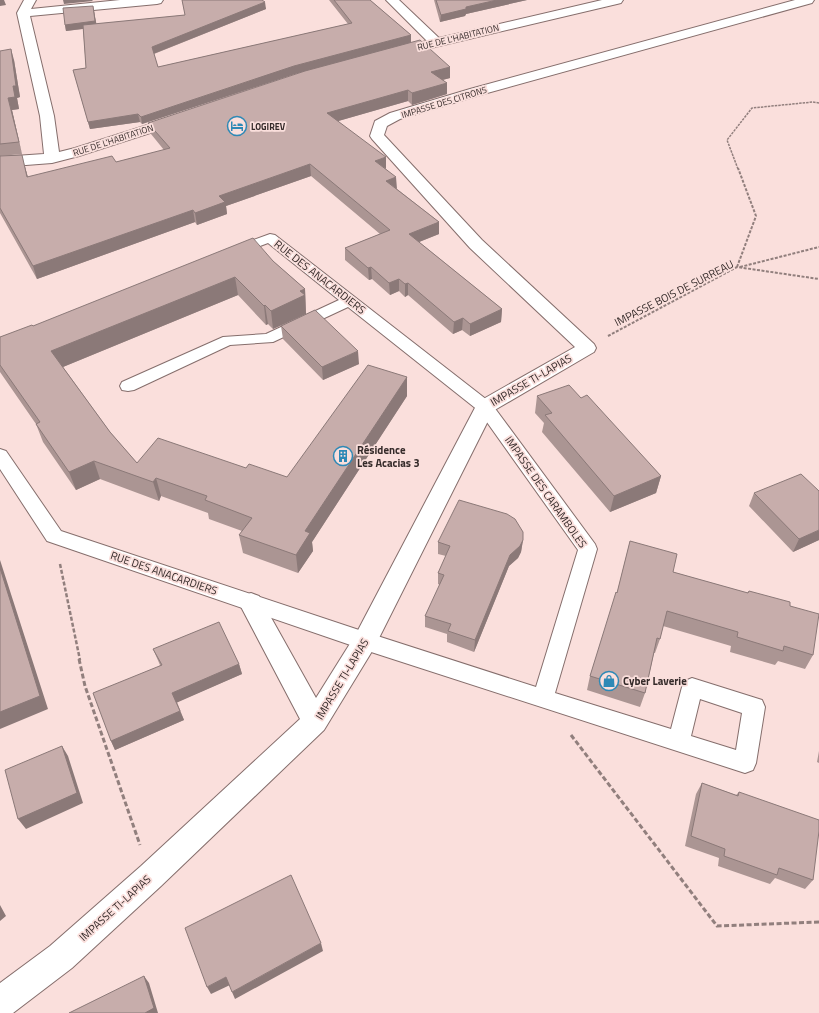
<svg xmlns="http://www.w3.org/2000/svg" width="819" height="1013" font-family="'Titillium Web',sans-serif">
<style>
.lines{fill:none;stroke-linecap:round;stroke-linejoin:round}
.service-casing{stroke:#856e6c;stroke-width:2}
.minor-casing{stroke:#856e6c;stroke-width:2}
.path-far3{stroke:#917f7d;stroke-width:1.5;stroke-dasharray:2.5 1;stroke-linecap:butt}
.path-far2{stroke:#917f7d;stroke-width:2;stroke-dasharray:3 1.5;stroke-linecap:butt}
.path-far1{stroke:#917f7d;stroke-width:2.5;stroke-dasharray:4 2;stroke-linecap:butt}
.path{stroke:#917f7d;stroke-width:3;stroke-dasharray:5 2.5;stroke-linecap:butt}
.service{fill:#fff;fill-rule:evenodd}
.minor{fill:#fff;fill-rule:evenodd}
.wall{fill:#ab9593}
.shaded-wall{fill:#8b7978}
.building{fill:#c7adab;stroke:#8b7978}
.labels{text-anchor:middle;dominant-baseline:central;stroke-width:3.5;stroke-linejoin:round;paint-order:stroke}
.far-street-label{font-size:9px;fill:#342a29;stroke:#fadfdc}
.far-poi-label{font-size:9px;font-weight:bold;fill:#342a29;stroke:#fadfdc;text-anchor:start}
.street-label{font-size:11px;fill:#342a29;stroke:#fadfdc}
.poi-label{font-size:11px;font-weight:bold;fill:#342a29;stroke:#fadfdc;text-anchor:start}
</style>
<rect width="100%" height="100%" fill="#fadfdc"/>
<g class="lines">
<g class="service-casing">
<path id="service" d="M 270,234 L 275,235 L 491,403 L 595,544 L 597,549 L 555,693 L 671,729 L 682,687 L 685,681 L 692,678 L 762,700 L 765,707 L 756,763 L 753,770 L 745,773 L 365,650 L 47,541 L 0,469 L 0,449 L 6,451 L 61,531 L 365,632 L 536,687 L 578,550 L 479,411 L 348,307 L 273,342 L 230,345 L 134,390 L 128,391 L 122,390 L 120,386 L 122,382 L 223,337 L 266,334 L 339,300 L 268,243 L 234,256 L 229,255 L 227,252 L 229,249 ZM 700,699 L 742,713 L 736,750 L 691,736 Z"/>
</g>
<g class="minor-casing">
<path id="minor" d="M 24,0 L 36,0 L 31,9 L 120,0 L 163,0 L 161,3 L 157,4 L 30,16 L 54,116 L 59,152 L 75,148 L 179,115 L 184,116 L 186,119 L 184,122 L 79,156 L 52,163 L 0,167 L 0,157 L 44,154 L 40,116 L 17,13 Z
M 386,0 L 399,0 L 439,38 L 602,0 L 623,0 L 621,3 L 617,4 L 397,56 L 392,55 L 391,52 L 392,49 L 427,41 Z
M 795,0 L 814,0 L 812,3 L 480,95 L 400,119 L 387,126 L 384,135 L 482,240 L 594,344 L 596,348 L 594,352 L 493,411 L 374,648 L 324,730 L 161,886 L 72,968 L 13,1013 L 0,1013 L 0,983 L 50,946 L 141,866 L 300,719 L 239,603 L 243,596 L 251,593 L 259,596 L 316,698 L 356,634 L 478,402 L 575,347 L 470,248 L 372,139 L 370,136 L 375,121 L 390,113 L 470,89 Z"/>
</g>
<path class="path-far3" d="M 738,169 L 727,140 L 752,108 L 813,102 L 819,103"/>
<path class="path-far2" d="M 737,267 L 756,216 L 738,168
M 740,267 L 819,247
M 608,336 L 737,267 L 819,279"/>
<path class="path-far1" d="M 60,564 L 80,660"/>
<path class="path" d="M 79,659 L 85,686 L 140,845
M 571,735 L 717,926 L 819,922"/>
<use href="#service" class="service"/>
<use href="#minor" class="minor"/>
</g>
<path class="wall" d="M 182,0 L 262,0 L 266,9 L 154,54 L 158,67 L 348,24 L 329,0 L 370,0 L 411,35 L 411,43 L 295,74 L 142,124 L 140,122 L 90,129 L 73,70 L 86,68 L 83,29 L 66,31 L 65,25 L 94,11 L 96,24 L 185,15 Z
M 434,0 L 527,0 L 466,14 L 465,16 L 440,22 Z
M 0,51 L 14,60 L 20,97 L 17,98 L 19,109 L 12,110 L 22,154 L 0,156 Z
M 450,67 L 450,78 L 442,80 L 447,83 L 447,94 L 412,105 L 408,101 L 338,121 L 386,169 L 397,189 L 439,222 L 439,234 L 419,242 L 502,309 L 501,322 L 470,336 L 462,330 L 453,334 L 408,295 L 405,297 L 399,291 L 390,295 L 372,279 L 369,280 L 345,260 L 345,248 L 380,234 L 311,176 L 226,206 L 227,214 L 197,225 L 195,222 L 37,279 L 0,213 L 0,156 L 25,167 L 28,177 L 116,162 L 164,150 L 151,134 L 148,123 Z
M 273,261 L 305,289 L 306,314 L 273,329 L 268,324 L 266,325 L 238,295 L 63,367 L 110,432 L 137,463 L 246,468 L 287,477 L 407,377 L 407,396 L 312,542 L 313,551 L 298,573 L 243,553 L 239,535 L 242,531 L 209,519 L 208,513 L 161,496 L 159,501 L 100,479 L 76,490 L 43,442 L 36,424 L 0,372 L 0,337 L 33,326 Z
M 281,326 L 359,364 L 323,380 L 283,339 Z
M 537,396 L 581,398 L 661,476 L 656,493 L 610,512 L 542,432 L 544,423 L 535,413 Z
M 754,493 L 819,540 L 793,552 L 749,506 Z
M 523,540 L 521,552 L 518,558 L 509,566 L 474,652 L 447,642 L 447,634 L 425,627 L 425,616 L 440,585 L 438,584 L 438,573 L 446,556 L 438,554 L 438,542 Z
M 630,541 L 673,572 L 747,593 L 749,591 L 790,606 L 813,655 L 805,669 L 778,661 L 775,665 L 730,652 L 731,646 L 663,626 L 660,639 L 655,653 L 654,653 L 645,693 L 640,707 L 587,690 L 590,676 L 617,593 Z
M 153,649 L 239,664 L 242,674 L 177,702 L 184,720 L 115,750 L 111,741 L 160,665 Z
M 819,751 L 819,763 L 817,762 Z
M 702,783 L 736,795 L 739,792 L 813,880 L 805,889 L 775,878 L 770,884 L 718,866 L 719,858 L 685,846 L 696,794 Z"/>
<path class="shaded-wall" d="M 0,0 L 4,0 L 6,5 L 0,6 Z
M 63,0 L 92,0 L 93,1 L 64,4 Z
M 497,0 L 527,0 L 466,14 L 465,16 L 440,22 L 441,15 L 466,7 Z
M 265,2 L 266,9 L 153,54 L 152,47 Z
M 93,6 L 97,27 L 66,31 L 65,25 Z
M 411,35 L 411,43 L 295,74 L 142,124 L 141,117 L 294,66 Z
M 11,49 L 14,60 L 20,97 L 17,98 L 19,109 L 12,110 L 22,154 L 8,98 L 13,86 Z
M 450,67 L 450,78 L 431,83 L 431,72 Z
M 447,83 L 447,94 L 412,105 L 412,93 Z
M 408,90 L 408,101 L 328,124 L 327,113 Z
M 138,114 L 140,122 L 90,129 L 88,122 Z
M 22,155 L 25,167 L 31,189 L 27,177 Z
M 386,157 L 386,169 L 375,161 Z
M 310,164 L 311,176 L 226,206 L 227,214 L 197,225 L 195,213 L 219,196 Z
M 396,177 L 397,189 L 386,181 Z
M 193,210 L 195,222 L 37,279 L 33,266 Z
M 439,222 L 439,234 L 409,246 L 409,234 Z
M 371,267 L 372,279 L 369,280 L 368,268 Z
M 235,277 L 238,295 L 58,369 L 51,351 Z
M 399,279 L 399,291 L 390,295 L 389,283 Z
M 408,283 L 408,295 L 405,297 L 405,284 Z
M 305,289 L 306,314 L 273,329 L 271,311 L 300,291 Z
M 265,305 L 268,324 L 266,325 L 264,306 Z
M 502,309 L 501,322 L 470,336 L 470,324 Z
M 463,318 L 462,330 L 453,334 L 454,322 Z
M 358,351 L 359,364 L 323,380 L 322,367 Z
M 407,377 L 407,396 L 312,542 L 313,551 L 298,573 L 296,555 L 305,531 Z
M 94,461 L 100,479 L 76,490 L 69,472 Z
M 661,476 L 656,493 L 610,512 L 614,496 Z
M 156,478 L 161,496 L 159,501 L 153,482 Z
M 819,530 L 819,540 L 793,552 L 799,539 Z
M 523,540 L 521,552 L 518,558 L 509,566 L 474,652 L 475,640 L 510,555 Z
M 0,560 L 1,563 L 48,709 L 0,729 Z
M 239,664 L 242,674 L 176,703 L 172,693 Z
M 180,711 L 184,720 L 115,750 L 111,741 Z
M 62,746 L 68,756 L 83,803 L 26,829 L 18,819 Z
M 0,905 L 6,916 L 0,921 Z
M 321,943 L 323,951 L 235,999 L 232,992 Z
M 144,976 L 149,983 L 158,1013 L 145,1013 Z
M 226,977 L 230,985 L 211,994 L 207,987 Z"/>
<path class="building" d="M 182,0 L 262,0 L 265,2 L 152,47 L 158,67 L 352,23 L 334,0 L 370,0 L 411,35 L 294,66 L 141,117 L 138,114 L 88,122 L 73,70 L 86,68 L 83,25 L 185,15 Z
M 436,0 L 497,0 L 466,7 L 466,9 L 441,15 Z
M 93,6 L 95,21 L 65,25 L 63,8 Z
M 420,40 L 450,67 L 431,72 L 447,83 L 412,93 L 408,90 L 327,113 L 386,157 L 375,161 L 396,177 L 386,181 L 439,222 L 409,234 L 502,309 L 470,324 L 463,318 L 454,322 L 408,283 L 405,284 L 399,279 L 389,283 L 371,267 L 368,268 L 345,248 L 390,230 L 310,164 L 219,196 L 225,202 L 195,213 L 193,210 L 33,266 L 0,208 L 0,156 L 22,155 L 27,177 L 112,156 L 116,162 L 170,148 L 148,123 L 305,71 Z
M 11,49 L 16,86 L 13,86 L 15,97 L 8,98 L 19,142 L 0,144 L 0,51 Z
M 253,238 L 273,261 L 305,289 L 300,291 L 305,295 L 271,311 L 265,305 L 264,306 L 235,277 L 51,351 L 110,432 L 137,463 L 158,438 L 246,468 L 249,464 L 287,477 L 368,365 L 407,377 L 305,531 L 310,533 L 296,555 L 239,535 L 252,518 L 205,500 L 207,496 L 156,478 L 153,482 L 94,461 L 69,472 L 36,424 L 40,422 L 0,365 L 0,337 L 32,325 L 33,326 Z
M 315,310 L 358,351 L 322,367 L 281,326 Z
M 569,385 L 581,398 L 587,395 L 661,476 L 614,496 L 545,415 L 552,413 L 537,396 Z
M 801,474 L 819,491 L 819,530 L 799,539 L 754,493 Z
M 459,500 L 507,514 L 515,519 L 523,532 L 523,540 L 520,546 L 510,555 L 475,640 L 448,631 L 451,624 L 425,616 L 444,575 L 438,573 L 450,546 L 438,542 Z
M 630,541 L 677,554 L 673,572 L 748,593 L 749,591 L 790,602 L 790,606 L 819,614 L 813,655 L 784,646 L 783,651 L 737,637 L 738,632 L 667,611 L 660,639 L 657,638 L 645,693 L 590,676 L 616,592 L 617,593 Z
M 0,568 L 40,696 L 0,712 Z
M 219,622 L 239,664 L 172,693 L 180,711 L 111,741 L 93,693 L 162,665 L 153,649 Z
M 62,746 L 77,793 L 18,819 L 5,770 Z
M 702,783 L 738,796 L 739,792 L 819,820 L 819,831 L 813,880 L 779,868 L 777,875 L 724,856 L 725,849 L 691,836 Z
M 291,875 L 321,943 L 232,992 L 226,977 L 207,987 L 185,928 Z
M 144,976 L 154,1008 L 145,1013 L 69,1013 Z"/>
<defs>
<g id="hotel-ring" transform="scale(1)"><circle r="9.5" fill="#fadfdc" stroke="#2e89b6" stroke-width="1.5"/><path d="M-6-4.5h1.5V1H6V5H4.5V3h-9V5H-6ZM-4 0a1.8 1.8 0 1 1 3.6 0ZM.5 0V-2.5h3Q6-2.5 6 0Z" fill="#2e89b6"/></g>
<g id="building-ring" transform="scale(1)"><circle r="9.5" fill="#fadfdc" stroke="#2e89b6" stroke-width="1.5"/><path d="M-4-6H4V6H1V3H-1V6H-4ZM-2.5-4.3h1.7v1.8h-1.7ZM.8-4.3h1.7v1.8H.8ZM-2.5-1h1.7V.8h-1.7ZM.8-1h1.7V.8H.8Z" fill="#2e89b6"/></g>
<g id="shop-ring" transform="scale(1)"><circle r="9.5" fill="#fadfdc" stroke="#2e89b6" stroke-width="1.5"/><path d="M-5-2.5h2.3a2.7 3.5 0 0 1 5.4 0H5L5.5 6h-11ZM-1.5-2.5h3a1.5 2.3 0 0 0-3 0Z" fill="#2e89b6"/></g>
</defs>
<g fill-rule="evenodd">
<use href="#hotel-ring" x="237" y="126"/>
<use href="#building-ring" x="343" y="456"/>
<use href="#shop-ring" x="609" y="681"/>
</g>
<g class="labels">
<g class="far-street-label">
<text transform="translate(458 37) rotate(-14)">RUE DE L'HABITATION</text>
<text transform="translate(444 102) rotate(-17)">IMPASSE DES CITRONS</text>
<text transform="translate(113 140) rotate(-18)">RUE DE L'HABITATION</text>
</g>
<g class="far-poi-label">
<text x="251" y="126">LOGIREV</text>
</g>
<g class="street-label">
<text transform="translate(320 277) rotate(38)">RUE DES ANACARDIERS</text>
<text transform="translate(674 293) rotate(-27)">IMPASSE BOIS DE SURREAU</text>
<text transform="translate(531 380) rotate(-30)">IMPASSE TI-LAPIAS</text>
<text transform="translate(546 492) rotate(55)">IMPASSE DES CARAMBOLES</text>
<text transform="translate(164 573) rotate(19)">RUE DES ANACARDIERS</text>
<text transform="translate(342 679) rotate(-59)">IMPASSE TI-LAPIAS</text>
<text transform="translate(115 908) rotate(-42)">IMPASSE TI-LAPIAS</text>
</g>
<g class="poi-label">
<text x="357" y="450">Résidence<tspan x="357" dy="13">Les Acacias 3</tspan></text>
<text x="623" y="681">Cyber Laverie</text>
</g>
</g>
</svg>
